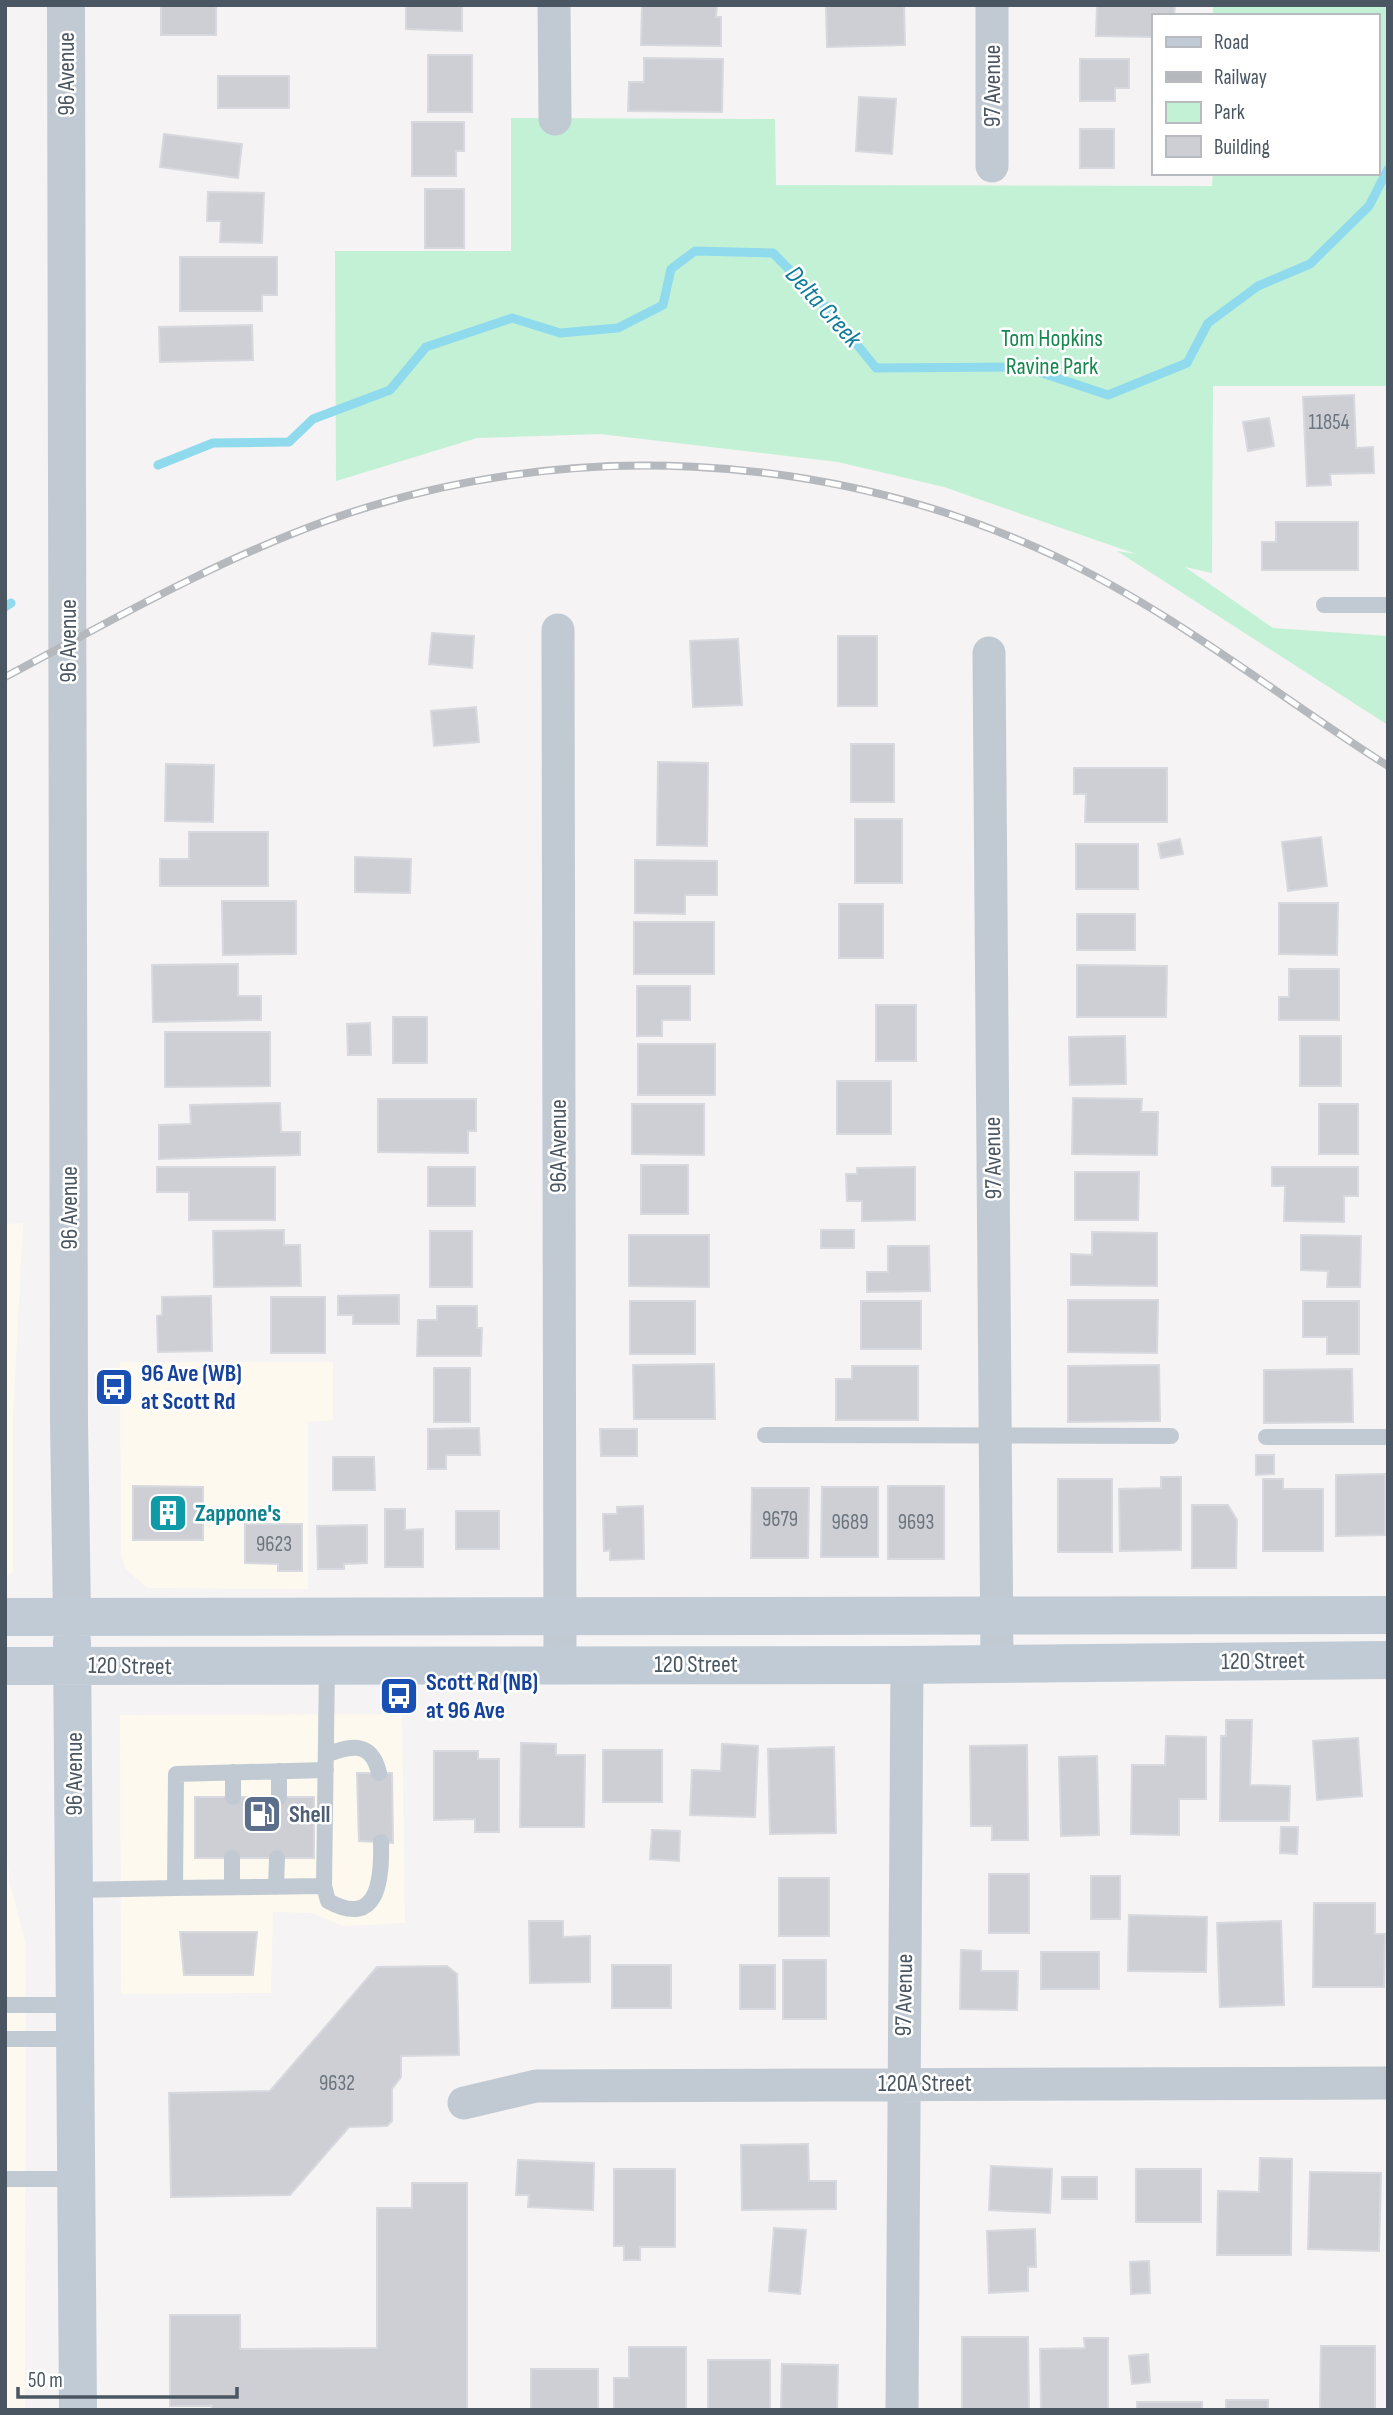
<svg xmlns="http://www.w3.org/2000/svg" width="1393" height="2415" font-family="'Sofia Sans Condensed',sans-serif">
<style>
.commercial{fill:#fdf9ef}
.green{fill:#c3f1d5}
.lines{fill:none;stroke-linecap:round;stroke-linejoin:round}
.stream{stroke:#90daee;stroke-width:9}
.building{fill:#cdcfd5;stroke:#d7d9de;stroke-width:2}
.service{stroke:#c1cad2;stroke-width:16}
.minor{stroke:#c1cad2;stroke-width:33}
.tertiary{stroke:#c1cad2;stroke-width:38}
.secondary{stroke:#c1cbd6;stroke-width:38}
.rail-casing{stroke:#b5b8bd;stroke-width:8}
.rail{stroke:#fff;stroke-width:5;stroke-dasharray:16;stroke-linecap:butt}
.labels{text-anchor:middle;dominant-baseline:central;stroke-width:5;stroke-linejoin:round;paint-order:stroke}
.number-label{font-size:21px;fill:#6b747e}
.street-label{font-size:24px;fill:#4a5661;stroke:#fff}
.park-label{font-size:24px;fill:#17864f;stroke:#fff}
.transit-label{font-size:24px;font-weight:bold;fill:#164399;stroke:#fff;text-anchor:start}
.culture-label{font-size:24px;font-weight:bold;fill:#0d838f;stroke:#fff;text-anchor:start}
.service-label{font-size:24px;font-weight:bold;fill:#4e5e75;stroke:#fff;text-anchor:start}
.water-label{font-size:26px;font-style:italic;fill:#0c7c9b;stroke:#fff}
</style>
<rect width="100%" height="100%" fill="#f5f3f3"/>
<path class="commercial" d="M 23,1223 L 13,1419 L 13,1572 L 5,1579 L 5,1224 Z
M 120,1362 L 333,1362 L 333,1420 L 308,1422 L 308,1589 L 147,1588 L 126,1569 L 121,1556 Z
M 402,1714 L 405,1923 L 343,1926 L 312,1913 L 273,1912 L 271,1993 L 121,1994 L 120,1715 Z
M 5,1836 L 10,1884 L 26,1945 L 25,2410 L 5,2410 Z"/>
<path class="green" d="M 1213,5 L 1388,5 L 1388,386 L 1213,386 L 1212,573 L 1185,567 L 1273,628 L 1388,636 L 1388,725 L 1117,551 L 1136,554 L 944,487 L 838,462 L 600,434 L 477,438 L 336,481 L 335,251 L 511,251 L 511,118 L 775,119 L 776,185 L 1212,186 L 1213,173 L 1377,173 L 1377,16 L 1213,16 Z"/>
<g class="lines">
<path class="stream" d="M 158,465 L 213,443 L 289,442 L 313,419 L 390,390 L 426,347 L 512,318 L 560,333 L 618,328 L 663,305 L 671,269 L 695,251 L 773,253 L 829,310 L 876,368 L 1024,367 L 1108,395 L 1187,363 L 1208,323 L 1258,286 L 1310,264 L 1369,206 L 1388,169
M 5,607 L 11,603"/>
</g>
<path class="building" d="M 161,5 L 216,5 L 216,35 L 161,35 Z
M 406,5 L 462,5 L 462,31 L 406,29 Z
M 642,5 L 717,5 L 716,17 L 721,17 L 721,46 L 641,45 Z
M 826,5 L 904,5 L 905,45 L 827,47 Z
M 1097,5 L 1175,5 L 1174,16 L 1153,16 L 1153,37 L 1096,36 Z
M 428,55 L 472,55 L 472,112 L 428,112 Z
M 644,58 L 723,59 L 722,112 L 628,111 L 629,82 L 644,82 Z
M 1080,59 L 1129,59 L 1129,88 L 1115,88 L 1115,101 L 1080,101 Z
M 218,76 L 289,76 L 289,108 L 218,108 Z
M 859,97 L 896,99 L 892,154 L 856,151 Z
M 412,122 L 464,122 L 464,151 L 456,151 L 456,176 L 412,176 Z
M 1080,129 L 1114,129 L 1114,168 L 1080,168 Z
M 164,134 L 242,144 L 238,178 L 160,167 Z
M 425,189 L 464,189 L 464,248 L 425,248 Z
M 208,192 L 264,193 L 262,243 L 220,242 L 221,221 L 207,221 Z
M 180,257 L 277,257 L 277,295 L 262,295 L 262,311 L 180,311 Z
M 252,325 L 253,360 L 160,362 L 159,327 Z
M 1354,395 L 1356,448 L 1373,447 L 1374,473 L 1330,474 L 1331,485 L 1307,486 L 1303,397 Z
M 1269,418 L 1274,446 L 1248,451 L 1243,422 Z
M 1276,522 L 1358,522 L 1358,570 L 1262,570 L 1262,542 L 1276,542 Z
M 432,633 L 474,636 L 472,668 L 429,664 Z
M 838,636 L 877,636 L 877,706 L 838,706 Z
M 738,639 L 742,705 L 693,707 L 690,641 Z
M 476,707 L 479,742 L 434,746 L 431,711 Z
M 851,744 L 894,744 L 894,802 L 851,802 Z
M 658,762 L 708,763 L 707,846 L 657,845 Z
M 166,764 L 214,765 L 213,822 L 165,821 Z
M 1074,768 L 1167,768 L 1167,822 L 1085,822 L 1086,794 L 1074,794 Z
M 855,819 L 902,819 L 902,883 L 855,883 Z
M 189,832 L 268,832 L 268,886 L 160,886 L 160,859 L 189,859 Z
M 1321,837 L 1327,886 L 1288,891 L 1282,842 Z
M 1180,839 L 1183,854 L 1161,858 L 1158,844 Z
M 1076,844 L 1138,844 L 1138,889 L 1076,889 Z
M 355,857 L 411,859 L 410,893 L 355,892 Z
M 635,860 L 717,861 L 717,895 L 685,895 L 685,914 L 635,913 Z
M 222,901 L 296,901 L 296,954 L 223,955 Z
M 1279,903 L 1338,903 L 1337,955 L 1279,954 Z
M 839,904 L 883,904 L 883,958 L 839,958 Z
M 1077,914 L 1135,914 L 1135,950 L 1077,950 Z
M 634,922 L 714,922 L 714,974 L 634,974 Z
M 238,964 L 238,996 L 261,996 L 261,1020 L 153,1022 L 152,965 Z
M 1077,965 L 1167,966 L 1166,1017 L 1077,1017 Z
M 1289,969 L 1339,969 L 1339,1020 L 1279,1020 L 1279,997 L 1289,997 Z
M 637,986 L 690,986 L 690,1020 L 662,1020 L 662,1036 L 637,1036 Z
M 876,1005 L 916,1005 L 916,1061 L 876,1061 Z
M 393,1017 L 427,1017 L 427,1063 L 393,1063 Z
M 370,1023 L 371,1055 L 348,1055 L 347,1024 Z
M 165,1032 L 270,1032 L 270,1086 L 165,1087 Z
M 1125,1036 L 1126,1084 L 1070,1085 L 1069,1037 Z
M 1300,1036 L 1341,1036 L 1341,1086 L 1300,1086 Z
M 638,1044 L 715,1044 L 715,1095 L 638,1095 Z
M 837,1081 L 891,1081 L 891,1134 L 837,1134 Z
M 1073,1098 L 1142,1099 L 1141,1112 L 1158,1112 L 1157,1155 L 1072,1154 Z
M 378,1099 L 476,1099 L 476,1131 L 468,1131 L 468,1153 L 378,1152 Z
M 280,1103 L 281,1132 L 300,1132 L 300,1155 L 159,1159 L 159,1125 L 191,1124 L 190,1105 Z
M 632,1104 L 704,1104 L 704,1155 L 632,1154 Z
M 1319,1104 L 1358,1104 L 1358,1154 L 1319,1154 Z
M 641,1165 L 688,1165 L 688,1214 L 641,1214 Z
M 157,1167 L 275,1167 L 275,1220 L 189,1220 L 189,1192 L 157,1192 Z
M 428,1167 L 475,1167 L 475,1206 L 428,1206 Z
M 915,1167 L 915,1220 L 862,1221 L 862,1201 L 847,1201 L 846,1174 L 857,1174 L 857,1168 Z
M 1272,1167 L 1358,1167 L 1358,1196 L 1344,1196 L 1344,1222 L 1284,1221 L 1285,1186 L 1272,1186 Z
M 1075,1172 L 1139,1172 L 1138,1220 L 1075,1220 Z
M 284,1230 L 284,1245 L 300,1245 L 301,1286 L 214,1287 L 213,1231 Z
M 821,1230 L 854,1230 L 854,1248 L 821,1248 Z
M 430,1231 L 472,1231 L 472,1287 L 430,1287 Z
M 1092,1232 L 1157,1233 L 1157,1286 L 1071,1285 L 1071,1254 L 1092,1255 Z
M 629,1235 L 709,1235 L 709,1287 L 629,1286 Z
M 1301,1235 L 1361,1236 L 1360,1287 L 1327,1287 L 1328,1271 L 1301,1270 Z
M 888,1246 L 929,1246 L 930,1291 L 867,1292 L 867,1272 L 888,1272 Z
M 399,1295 L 399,1324 L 353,1324 L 353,1315 L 338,1315 L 338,1296 Z
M 211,1296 L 212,1351 L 158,1352 L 157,1316 L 162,1315 L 162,1297 Z
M 271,1297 L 325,1297 L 325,1353 L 271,1353 Z
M 1068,1300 L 1158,1300 L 1157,1353 L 1068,1352 Z
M 630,1301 L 695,1301 L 695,1354 L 630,1354 Z
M 861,1301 L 921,1301 L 921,1349 L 861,1349 Z
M 1303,1301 L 1359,1301 L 1359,1354 L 1327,1354 L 1327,1337 L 1303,1337 Z
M 437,1306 L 477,1306 L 477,1328 L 482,1328 L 481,1356 L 417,1356 L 418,1320 L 437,1320 Z
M 714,1364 L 715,1419 L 634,1419 L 633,1365 Z
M 1159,1365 L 1160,1421 L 1068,1422 L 1068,1366 Z
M 852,1366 L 918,1366 L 918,1420 L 836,1420 L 836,1379 L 852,1379 Z
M 434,1368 L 470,1368 L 470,1422 L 434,1422 Z
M 1352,1369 L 1353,1422 L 1264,1423 L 1264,1370 Z
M 479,1428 L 480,1455 L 446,1455 L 446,1469 L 428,1469 L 428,1429 Z
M 600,1429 L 637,1429 L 637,1456 L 601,1456 Z
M 1256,1455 L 1274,1455 L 1274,1474 L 1256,1475 Z
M 333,1457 L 374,1457 L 375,1490 L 333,1490 Z
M 1385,1474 L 1385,1535 L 1336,1536 L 1336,1475 Z
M 1161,1477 L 1181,1477 L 1181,1550 L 1120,1551 L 1119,1489 L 1161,1488 Z
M 1058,1479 L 1112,1479 L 1112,1552 L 1058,1552 Z
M 1263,1479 L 1283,1479 L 1283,1489 L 1323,1489 L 1323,1551 L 1263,1551 Z
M 133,1486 L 203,1487 L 203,1540 L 133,1540 Z
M 888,1486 L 944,1486 L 944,1559 L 888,1559 Z
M 822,1487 L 878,1487 L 878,1557 L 821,1557 Z
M 752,1488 L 809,1488 L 808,1558 L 751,1558 Z
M 1192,1505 L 1228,1505 L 1237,1520 L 1236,1568 L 1192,1568 Z
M 643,1506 L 644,1559 L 610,1560 L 610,1550 L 604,1551 L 603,1514 L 617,1514 L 617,1507 Z
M 385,1509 L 405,1509 L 405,1530 L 423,1529 L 423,1567 L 385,1567 Z
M 456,1511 L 499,1511 L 499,1549 L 456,1549 Z
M 245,1524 L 302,1524 L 302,1571 L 278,1571 L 278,1564 L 245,1563 Z
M 367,1525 L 367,1563 L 344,1564 L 344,1569 L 318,1569 L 317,1526 Z
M 1226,1720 L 1252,1720 L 1250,1785 L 1290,1786 L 1289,1821 L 1220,1821 L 1221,1736 L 1226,1736 Z
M 1166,1736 L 1206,1737 L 1206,1799 L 1179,1799 L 1179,1835 L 1131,1834 L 1132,1765 L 1165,1765 Z
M 1358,1738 L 1362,1796 L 1317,1800 L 1313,1741 Z
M 521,1743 L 556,1744 L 556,1755 L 585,1755 L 584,1827 L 520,1827 Z
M 722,1744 L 758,1746 L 755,1817 L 690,1815 L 692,1770 L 721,1771 Z
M 1027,1745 L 1028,1840 L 992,1840 L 992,1826 L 971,1826 L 970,1746 Z
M 834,1747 L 836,1833 L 770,1834 L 768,1749 Z
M 603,1750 L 662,1750 L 662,1802 L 603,1802 Z
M 434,1751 L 478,1751 L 478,1759 L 499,1759 L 499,1832 L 475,1832 L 475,1819 L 434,1820 Z
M 1097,1756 L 1099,1835 L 1061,1836 L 1059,1757 Z
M 357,1773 L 392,1773 L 393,1843 L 359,1841 Z
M 195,1797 L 314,1797 L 314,1858 L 195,1858 Z
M 1281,1827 L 1298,1827 L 1297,1854 L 1280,1853 Z
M 652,1830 L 680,1831 L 679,1861 L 650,1859 Z
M 989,1874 L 1029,1874 L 1029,1933 L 989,1933 Z
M 1091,1876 L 1120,1876 L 1120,1919 L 1091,1919 Z
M 779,1878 L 829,1878 L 829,1936 L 779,1936 Z
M 1314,1903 L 1375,1903 L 1375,1934 L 1385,1934 L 1384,1987 L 1313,1987 Z
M 1129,1915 L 1207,1917 L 1206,1972 L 1128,1971 Z
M 529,1921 L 563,1921 L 563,1937 L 590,1936 L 590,1982 L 530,1983 Z
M 1281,1921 L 1284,2005 L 1220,2007 L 1217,1923 Z
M 180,1932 L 257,1932 L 253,1975 L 184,1975 Z
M 961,1950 L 981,1951 L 981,1971 L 1018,1971 L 1017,2010 L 960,2009 Z
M 1041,1952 L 1099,1952 L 1099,1989 L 1041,1989 Z
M 783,1960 L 826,1960 L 826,2019 L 783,2019 Z
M 612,1965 L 671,1965 L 671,2008 L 612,2008 Z
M 740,1965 L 775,1965 L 775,2009 L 740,2009 Z
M 447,1966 L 457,1974 L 459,2055 L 401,2056 L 401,2077 L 392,2089 L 392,2121 L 387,2126 L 349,2127 L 290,2195 L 171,2197 L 169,2093 L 270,2091 L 377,1967 Z
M 808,2144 L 809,2181 L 836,2181 L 836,2209 L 742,2210 L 741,2145 Z
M 1260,2158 L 1292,2159 L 1291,2255 L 1217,2255 L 1218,2191 L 1259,2192 Z
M 518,2160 L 594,2163 L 593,2210 L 528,2207 L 529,2195 L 516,2195 Z
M 991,2166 L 1052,2169 L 1050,2213 L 989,2210 Z
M 614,2169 L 675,2169 L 675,2247 L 640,2247 L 640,2260 L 624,2260 L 624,2246 L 614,2246 Z
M 1136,2169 L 1201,2169 L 1201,2222 L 1136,2222 Z
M 1310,2172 L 1381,2173 L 1379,2251 L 1308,2249 Z
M 1062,2177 L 1097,2177 L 1097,2199 L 1062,2199 Z
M 412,2183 L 467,2183 L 467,2410 L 212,2410 L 212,2406 L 170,2406 L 170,2315 L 240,2315 L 240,2349 L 377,2348 L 377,2208 L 412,2208 Z
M 774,2228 L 806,2230 L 800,2294 L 769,2291 Z
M 1035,2229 L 1036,2267 L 1028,2267 L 1028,2291 L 989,2293 L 987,2231 Z
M 1149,2261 L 1150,2293 L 1131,2294 L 1130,2262 Z
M 962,2337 L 1028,2337 L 1029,2410 L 962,2410 Z
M 1084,2338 L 1108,2338 L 1108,2410 L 1041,2410 L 1040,2349 L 1085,2348 Z
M 1321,2346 L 1375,2346 L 1375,2410 L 1320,2410 Z
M 629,2347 L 686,2347 L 686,2410 L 614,2410 L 614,2378 L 629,2378 Z
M 1148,2354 L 1150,2382 L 1132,2384 L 1129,2356 Z
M 708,2360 L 770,2360 L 770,2410 L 708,2410 Z
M 782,2364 L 838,2365 L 837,2410 L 781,2410 Z
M 531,2369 L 598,2369 L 598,2410 L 531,2410 Z
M 1226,2400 L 1268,2400 L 1268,2410 L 1226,2410 Z
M 1137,2402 L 1202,2402 L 1202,2410 L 1137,2410 Z"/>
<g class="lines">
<path class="service" d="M 1324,605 L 1388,605
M 765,1435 L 1171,1436
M 1266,1437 L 1388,1437
M 326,1755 C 352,1744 372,1742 379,1773
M 279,1771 L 279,1797
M 233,1772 L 233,1797
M 232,1858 L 232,1887
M 324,1886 L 328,1901 C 379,1929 382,1878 381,1842
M 276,1887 L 277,1858
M 175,1888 L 324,1886 L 327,1667
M 75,1890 L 175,1888 L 176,1774 L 326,1770
M 5,2005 L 75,2005
M 5,2039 L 76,2039
M 5,2179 L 76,2179"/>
<path class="minor" d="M 554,5 L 555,119
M 992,166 L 992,5
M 558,630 L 560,1663
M 989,653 L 997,1663
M 464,2103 L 536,2086 L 1388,2083
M 902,2410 L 907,1665"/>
<path class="tertiary" d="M 66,5 L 69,1422 L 72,1617"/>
<path class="secondary" d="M 5,1617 L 1388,1615
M 72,1641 L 78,2410
M 5,1666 L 907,1665 L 1388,1660"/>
<g class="rail-casing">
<path id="rail" d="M 5,677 C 109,622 213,562 323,522 C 561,436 828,449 1057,557 C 1175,613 1278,696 1388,766"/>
</g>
<use href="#rail" class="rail"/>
</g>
<defs>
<g id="bus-square" transform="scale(2.0125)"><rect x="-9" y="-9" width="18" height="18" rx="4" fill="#1a4fb4" stroke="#fff"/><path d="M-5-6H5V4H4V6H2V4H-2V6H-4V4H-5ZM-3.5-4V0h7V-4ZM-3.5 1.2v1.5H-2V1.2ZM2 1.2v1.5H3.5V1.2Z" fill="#fff"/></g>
<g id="building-square" transform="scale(2.0125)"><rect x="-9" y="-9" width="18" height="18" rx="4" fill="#0f9aa8" stroke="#fff"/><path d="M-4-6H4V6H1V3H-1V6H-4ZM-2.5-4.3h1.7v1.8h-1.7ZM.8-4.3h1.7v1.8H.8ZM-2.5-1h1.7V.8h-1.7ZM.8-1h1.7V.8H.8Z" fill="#fff"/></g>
<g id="fuel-square" transform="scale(2.0125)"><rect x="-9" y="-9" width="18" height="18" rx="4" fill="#5c6f8a" stroke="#fff"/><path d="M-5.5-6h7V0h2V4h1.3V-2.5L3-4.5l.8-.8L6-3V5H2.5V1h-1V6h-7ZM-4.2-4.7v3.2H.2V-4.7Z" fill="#fff"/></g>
</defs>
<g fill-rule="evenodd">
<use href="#bus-square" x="114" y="1387"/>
<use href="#building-square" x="168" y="1513"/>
<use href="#bus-square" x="399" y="1696"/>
<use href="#fuel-square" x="262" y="1814"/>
</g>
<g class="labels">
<g class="number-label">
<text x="1329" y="422">11854</text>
<text x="780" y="1519">9679</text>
<text x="850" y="1522">9689</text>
<text x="916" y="1522">9693</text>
<text x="274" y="1544">9623</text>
<text x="337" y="2083">9632</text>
</g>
<g class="street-label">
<text transform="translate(66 74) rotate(-90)">96 Avenue</text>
<text transform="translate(992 86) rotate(-90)">97 Avenue</text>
<text transform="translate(68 641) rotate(-90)">96 Avenue</text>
<text transform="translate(558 1146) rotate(-90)">96A Avenue</text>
<text transform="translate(993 1158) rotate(-91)">97 Avenue</text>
<text transform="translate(69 1208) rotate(-90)">96 Avenue</text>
<text transform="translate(1263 1661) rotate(-1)">120 Street</text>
<text x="696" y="1664">120 Street</text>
<text transform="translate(130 1666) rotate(1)">120 Street</text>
<text transform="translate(74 1774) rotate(-90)">96 Avenue</text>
<text transform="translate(904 1995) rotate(-89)">97 Avenue</text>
<text x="925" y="2083">120A Street</text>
</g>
<g class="park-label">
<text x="1052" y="338">Tom Hopkins<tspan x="1052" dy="28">Ravine Park</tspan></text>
</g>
<g class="transit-label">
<text x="141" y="1373">96 Ave (WB)<tspan x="141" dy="28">at Scott Rd</tspan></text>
<text x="426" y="1682">Scott Rd (NB)<tspan x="426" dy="28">at 96 Ave</tspan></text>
</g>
<g class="culture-label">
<text x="195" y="1513">Zappone's</text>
</g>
<g class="service-label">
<text x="289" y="1814">Shell</text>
</g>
<g class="water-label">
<text transform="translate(823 307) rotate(48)">Delta Creek</text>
</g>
</g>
<rect width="1393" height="2415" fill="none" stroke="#4a5661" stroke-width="14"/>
<rect x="1152" y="14" width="228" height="161" fill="#ffffff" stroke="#b7bbc0" stroke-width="2"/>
<rect x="1166" y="37" width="35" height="10" fill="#c1cbd6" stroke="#b7bbc0" stroke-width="2"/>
<text x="1214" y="49" font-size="21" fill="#4a5661">Road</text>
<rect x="1166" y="72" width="35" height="10" fill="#b5b8bd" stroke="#b7bbc0" stroke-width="2"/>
<text x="1214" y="84" font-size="21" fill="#4a5661">Railway</text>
<rect x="1166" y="102" width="35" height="21" fill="#c3f1d5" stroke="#b7bbc0" stroke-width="2"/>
<text x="1214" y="119" font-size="21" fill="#4a5661">Park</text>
<rect x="1166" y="136" width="35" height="21" fill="#cdcfd5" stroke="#b7bbc0" stroke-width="2"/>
<text x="1214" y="154" font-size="21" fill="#4a5661">Building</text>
<path d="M18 2387v10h219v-10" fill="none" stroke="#4a5661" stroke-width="3.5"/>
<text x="28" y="2387" font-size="21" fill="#4a5661" stroke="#ffffff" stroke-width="5" paint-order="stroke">50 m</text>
</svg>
